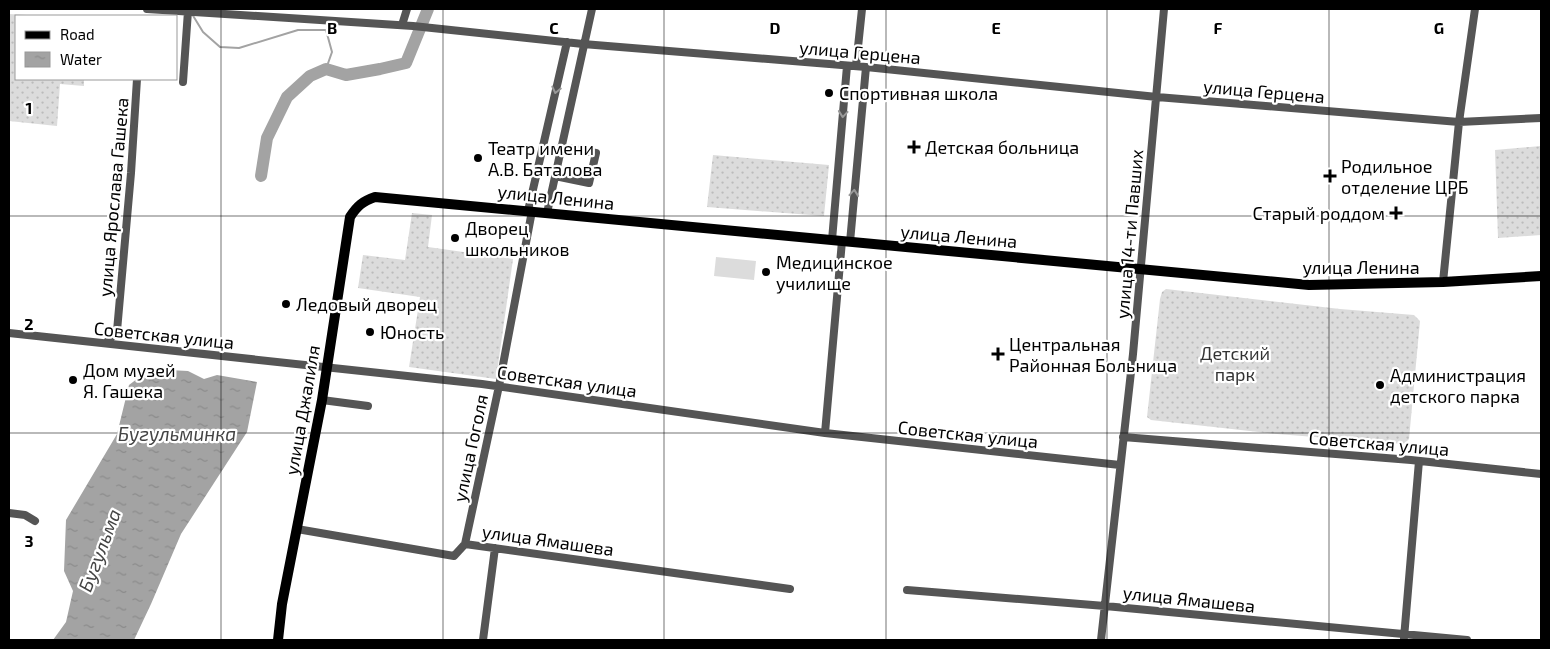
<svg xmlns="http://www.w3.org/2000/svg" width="1550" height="649" font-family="'Exo 2',sans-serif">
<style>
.grass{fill:url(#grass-dots)}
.garden{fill:#dcdcdc}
.water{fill:url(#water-ripples)}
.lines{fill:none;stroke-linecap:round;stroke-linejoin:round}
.stream{stroke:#a3a3a3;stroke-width:2}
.river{stroke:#a3a3a3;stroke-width:12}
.minor{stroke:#555;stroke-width:8}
.major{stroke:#000;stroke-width:10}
.oneway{stroke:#999}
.grid{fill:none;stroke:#000;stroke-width:1;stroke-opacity:0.55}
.poi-dot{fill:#000;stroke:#fff;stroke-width:2}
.labels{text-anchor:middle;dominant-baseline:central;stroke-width:4.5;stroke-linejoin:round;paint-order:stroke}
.street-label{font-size:18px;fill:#000;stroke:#fff}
.poi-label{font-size:18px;fill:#000;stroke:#fff;text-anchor:start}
.park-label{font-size:18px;fill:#333;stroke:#fff}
.water-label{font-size:19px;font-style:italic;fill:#444;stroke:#fff}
.grid-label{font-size:16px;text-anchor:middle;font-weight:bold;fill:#000;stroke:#fff;stroke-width:4.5;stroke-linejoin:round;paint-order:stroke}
</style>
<defs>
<pattern id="grass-dots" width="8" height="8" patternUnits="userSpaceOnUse" patternTransform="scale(1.25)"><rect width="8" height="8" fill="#dcdcdc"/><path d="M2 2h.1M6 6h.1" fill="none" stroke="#bbb" stroke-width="1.8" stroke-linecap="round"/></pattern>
<pattern id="water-ripples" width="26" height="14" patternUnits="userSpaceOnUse" patternTransform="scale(1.25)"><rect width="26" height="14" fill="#a3a3a3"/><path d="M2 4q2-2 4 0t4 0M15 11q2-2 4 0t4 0" fill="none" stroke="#8b8b8b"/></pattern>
</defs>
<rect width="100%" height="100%" fill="#fff"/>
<path class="grass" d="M 9,14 L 44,16 L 16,16 L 16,79 L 84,79 L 84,86 L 60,84 L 57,126 L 9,121 Z
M 1541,146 L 1541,235 L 1498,238 L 1495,150 Z
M 713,155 L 829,165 L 824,216 L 707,207 Z
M 412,213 L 432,215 L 428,247 L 513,259 L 496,379 L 409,367 L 420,297 L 358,288 L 363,255 L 405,260 Z
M 1166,289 L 1340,309 L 1414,315 L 1420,321 L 1409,439 L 1404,444 L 1277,434 L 1151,420 L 1147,417 L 1160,299 L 1162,292 Z"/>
<path class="garden" d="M 716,257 L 756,261 L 754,280 L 714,276 Z"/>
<path class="water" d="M 150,369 L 188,371 L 204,379 L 217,375 L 257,382 L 247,432 L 181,534 L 151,604 L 134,640 L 53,640 L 66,622 L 73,591 L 64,571 L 66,520 L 117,434 L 129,385 Z"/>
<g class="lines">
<path class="stream" d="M 192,14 L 203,32 L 220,47 L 239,48 L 298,30 L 326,30 L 332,52 L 326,69"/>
<path class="river" d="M 261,176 L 267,138 L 287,97 L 310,76 L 326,69 L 346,75 L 380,69 L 406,63 L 428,9"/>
<path class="minor" d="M 147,9 L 413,26 L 583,44 L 866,67 L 1157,97 L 1459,122 L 1541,118
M 402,25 L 407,9
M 856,66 L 862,9
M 183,82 L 188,11
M 555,176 L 589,183 L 596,153 L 561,147
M 528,211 L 567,42
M 547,213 L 592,9
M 832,240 L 847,66
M 850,242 L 866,67
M 1443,282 L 1459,122 L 1475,9
M 9,333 L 482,384 L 825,433 L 1120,465
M 106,343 L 117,331 L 131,173 L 137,79
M 322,400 L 368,406
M 825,433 L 842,241
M 1123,437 L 1411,460 L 1541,474
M 9,513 L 25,515 L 35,521
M 297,529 L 454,556 L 465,544
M 465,544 L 499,386 L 532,211
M 465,544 L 790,589
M 907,590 L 1105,606 L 1467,640
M 1404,638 L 1419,461
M 483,640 L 495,548
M 1101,640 L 1133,354 L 1164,9"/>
<path class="major" d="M 278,640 L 282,604 L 322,400 L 350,217 C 357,206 363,201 375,197 L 1309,285 L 1443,282 L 1541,276"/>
</g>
<defs><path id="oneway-chevron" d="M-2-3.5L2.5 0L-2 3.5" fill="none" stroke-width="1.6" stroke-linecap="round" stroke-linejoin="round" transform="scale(1.25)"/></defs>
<g class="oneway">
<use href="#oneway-chevron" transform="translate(556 90) rotate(103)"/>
<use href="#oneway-chevron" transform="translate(843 114) rotate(95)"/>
<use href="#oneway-chevron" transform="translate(854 193) rotate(-85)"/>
</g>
<path class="grid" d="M 221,9 L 221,640M 443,9 L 443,640M 664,9 L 664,640M 886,9 L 886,640M 1107,9 L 1107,640M 1329,9 L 1329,640M 9,216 L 1541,216M 9,433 L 1541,433"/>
<g class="poi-dot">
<circle cx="829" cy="93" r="5"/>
<path d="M911.5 139.5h5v5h5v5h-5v5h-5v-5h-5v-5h5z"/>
<circle cx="478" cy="158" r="5"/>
<path d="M1327.5 168.5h5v5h5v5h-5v5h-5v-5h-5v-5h5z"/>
<path d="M1393.5 205.5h5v5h5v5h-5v5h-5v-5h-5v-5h5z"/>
<circle cx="455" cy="238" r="5"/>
<circle cx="766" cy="272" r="5"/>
<circle cx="286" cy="304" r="5"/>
<circle cx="370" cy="332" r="5"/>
<path d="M995.5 346.5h5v5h5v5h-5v5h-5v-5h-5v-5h5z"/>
<circle cx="73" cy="380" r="5"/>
<circle cx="1380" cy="385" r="5"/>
</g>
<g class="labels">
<g class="street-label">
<text transform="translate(860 52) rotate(5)">улица Герцена</text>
<text transform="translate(1264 91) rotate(5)">улица Герцена</text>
<text transform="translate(113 197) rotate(-85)">улица Ярослава Гашека</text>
<text transform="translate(556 197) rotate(6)">улица Ленина</text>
<text transform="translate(1129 234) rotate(-85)">улица 14-ти Павших</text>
<text transform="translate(959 236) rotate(5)">улица Ленина</text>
<text x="1361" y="267">улица Ленина</text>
<text transform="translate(164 335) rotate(6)">Советская улица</text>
<text transform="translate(567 381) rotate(8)">Советская улица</text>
<text transform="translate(302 410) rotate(-80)">улица Джалиля</text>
<text transform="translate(968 434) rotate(6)">Советская улица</text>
<text transform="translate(1379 443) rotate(5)">Советская улица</text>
<text transform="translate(470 448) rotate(-78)">улица Гоголя</text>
<text transform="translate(548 540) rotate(8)">улица Ямашева</text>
<text transform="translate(1189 599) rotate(6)">улица Ямашева</text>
</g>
<g class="poi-label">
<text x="839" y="93">Спортивная школа</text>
<text x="925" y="147">Детская больница</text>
<text x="488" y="148">Театр имени<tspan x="488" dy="21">А.В. Баталова</tspan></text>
<text x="1341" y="166">Родильное<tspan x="1341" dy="21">отделение ЦРБ</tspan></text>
<text x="1385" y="213" text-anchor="end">Старый роддом</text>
<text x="465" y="228">Дворец<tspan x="465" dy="21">школьников</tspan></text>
<text x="776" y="262">Медицинское<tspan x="776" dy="21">училище</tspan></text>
<text x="296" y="304">Ледовый дворец</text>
<text x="380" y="332">Юность</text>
<text x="1009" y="344">Центральная<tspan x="1009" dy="21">Районная Больница</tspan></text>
<text x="83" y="370">Дом музей<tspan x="83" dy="21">Я. Гашека</tspan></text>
<text x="1390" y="375">Администрация<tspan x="1390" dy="21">детского парка</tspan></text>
</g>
<g class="park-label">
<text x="1235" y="353">Детский<tspan x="1235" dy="21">парк</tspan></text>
</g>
<g class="water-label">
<text x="177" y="433">Бугульминка</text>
<text transform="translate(99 550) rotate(-69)">Бугульма</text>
</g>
</g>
<g class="grid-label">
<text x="332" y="34">B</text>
<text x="554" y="34">C</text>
<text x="775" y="34">D</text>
<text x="996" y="34">E</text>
<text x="1218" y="34">F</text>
<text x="1439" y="34">G</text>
<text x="29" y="114">1</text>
<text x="29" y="330">2</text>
<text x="29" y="547">3</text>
</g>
<rect width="1550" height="649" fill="none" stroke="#000000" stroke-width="20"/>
<rect x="15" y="15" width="162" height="65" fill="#ffffff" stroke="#999999"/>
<rect x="25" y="31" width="25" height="8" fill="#000000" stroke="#999999"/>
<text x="60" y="40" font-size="15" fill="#000000">Road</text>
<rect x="25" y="52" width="25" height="15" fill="url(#water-ripples)" stroke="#999999"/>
<text x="60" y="65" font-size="15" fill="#000000">Water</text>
</svg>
